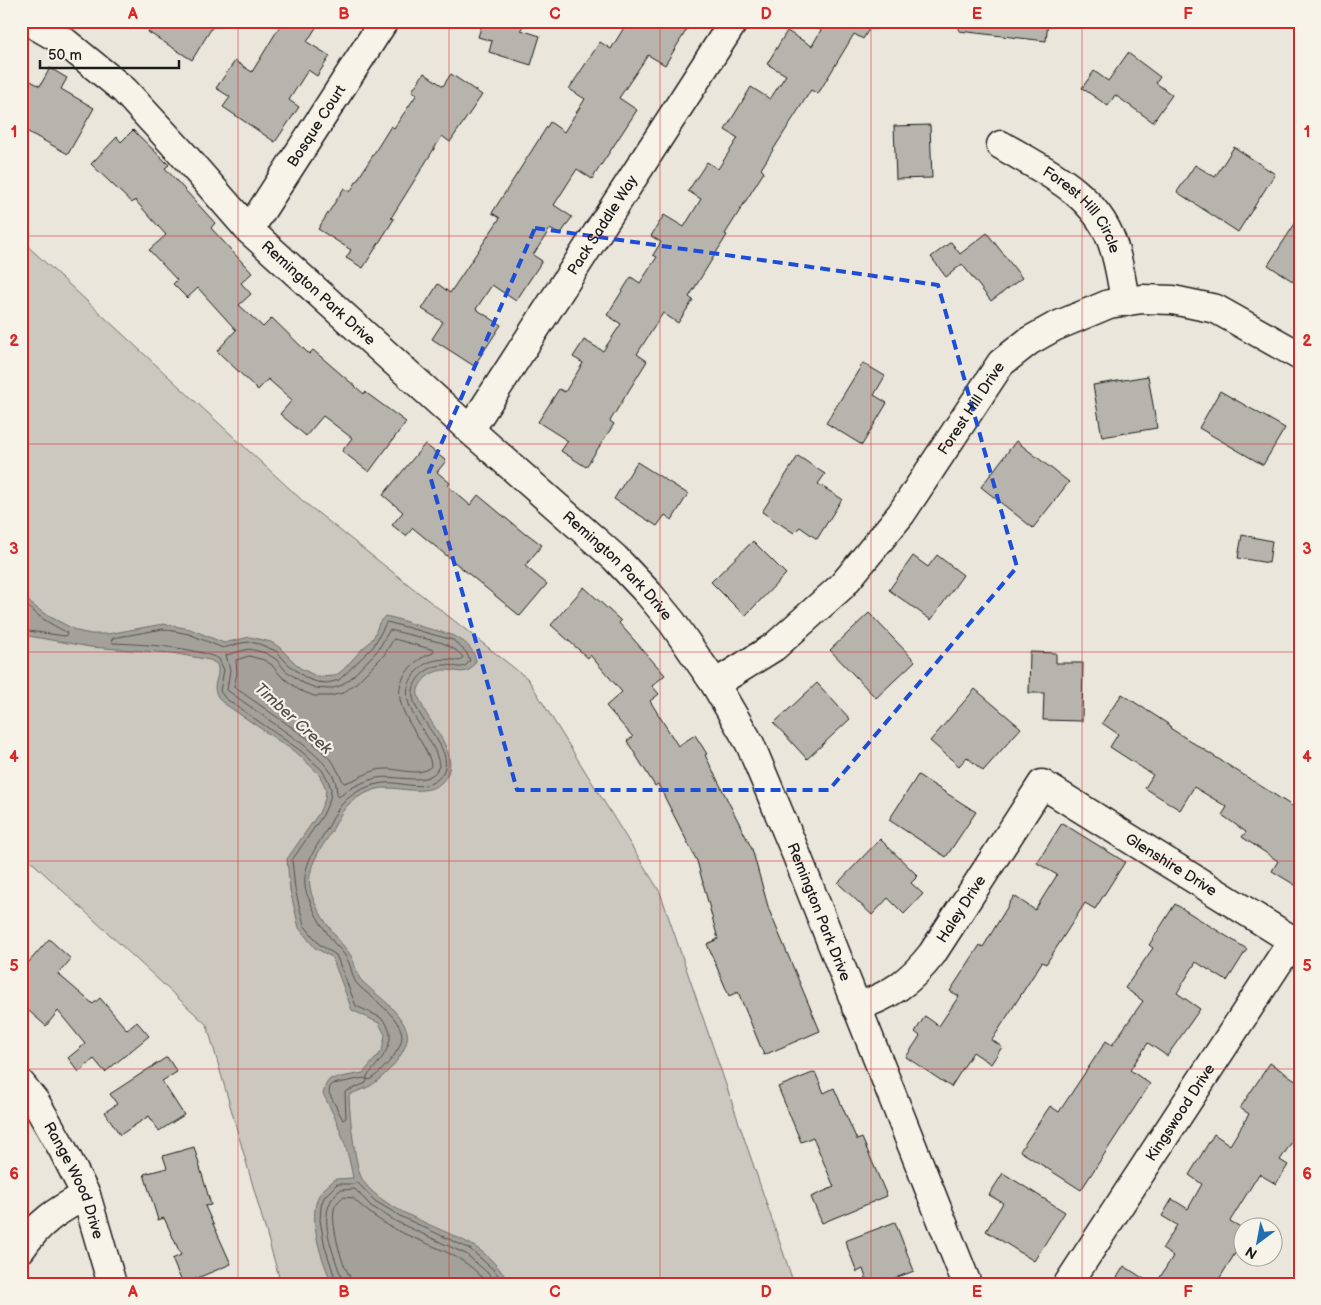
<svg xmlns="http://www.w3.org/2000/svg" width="1321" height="1305" font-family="'Balsamiq Sans',sans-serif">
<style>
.green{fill:#ccc8c0;stroke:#74726e}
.water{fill:#a3a19a;stroke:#6d6c68}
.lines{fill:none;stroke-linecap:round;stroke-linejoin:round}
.shore{stroke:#52514e;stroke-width:1}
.building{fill:#b6b4ac;stroke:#1c1c1c}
.minor-casing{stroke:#1c1c1c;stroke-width:31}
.minor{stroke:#f7f3e8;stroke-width:28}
.marked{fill:none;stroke:#1d4ed8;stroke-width:4;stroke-dasharray:10 6;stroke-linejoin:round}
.grid{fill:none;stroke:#d62828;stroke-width:1;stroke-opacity:0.55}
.labels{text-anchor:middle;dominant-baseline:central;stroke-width:4.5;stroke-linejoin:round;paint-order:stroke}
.street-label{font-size:15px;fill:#1c1c1c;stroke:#f7f3e8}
.water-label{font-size:16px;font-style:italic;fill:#52514e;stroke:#f7f3e8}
.neatline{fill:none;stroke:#d62828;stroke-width:2}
.grid-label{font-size:16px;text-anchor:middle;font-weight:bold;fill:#d62828}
</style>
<rect width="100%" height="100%" fill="#eae6dc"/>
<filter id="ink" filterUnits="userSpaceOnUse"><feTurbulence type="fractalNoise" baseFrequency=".02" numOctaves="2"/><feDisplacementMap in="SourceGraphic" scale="10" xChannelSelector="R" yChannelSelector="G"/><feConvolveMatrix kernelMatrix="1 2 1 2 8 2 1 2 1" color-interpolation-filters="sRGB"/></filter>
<g filter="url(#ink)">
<path class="green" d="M 21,240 L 304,502 L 528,679 L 660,892 L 794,1284 L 281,1284 L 207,1025 L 21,852 Z"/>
<path class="water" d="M 21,588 L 30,603 L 45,614 L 77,631 L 91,634 L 108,634 L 163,624 L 190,629 L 224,643 L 250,637 L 271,642 L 279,647 L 300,668 L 318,677 L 335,676 L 343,670 L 363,648 L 369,643 L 374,637 L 379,623 L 385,616 C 397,618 408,623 419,626 C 441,633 470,634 476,661 C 474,664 472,668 469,670 C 461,674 454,670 447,670 C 435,669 421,678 418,690 C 417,695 420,700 422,705 C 431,727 465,759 442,782 C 428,796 404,788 387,788 C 375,787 358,796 349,804 C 339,813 335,827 327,839 C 318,852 307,870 310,887 C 313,907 329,927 341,943 C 345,948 350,953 352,958 C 356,966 356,976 363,982 C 374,993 387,1001 396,1013 C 400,1018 406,1026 407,1032 C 411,1050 384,1078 370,1086 C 363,1090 356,1091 349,1095 C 349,1112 355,1163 361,1177 C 376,1208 441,1227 470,1244 C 487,1253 500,1268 510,1284 L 333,1284 C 322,1263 307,1218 319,1195 C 323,1189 330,1183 336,1179 L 353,1178 C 348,1149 338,1120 323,1094 L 326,1084 L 330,1079 L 363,1073 L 382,1051 L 385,1035 L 379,1023 L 352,1010 L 332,957 L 315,948 L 299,928 L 290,890 L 287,859 L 319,813 L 325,799 L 326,789 L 323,782 L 318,773 L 298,754 L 222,702 C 207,685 222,681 217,664 L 210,660 L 172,653 L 90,647 L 23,635 L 21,633 Z"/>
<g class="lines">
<path class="shore" d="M 21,598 C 32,614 49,623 66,632 L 67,634 L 65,636 L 21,630
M 387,622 L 453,640 L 466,652 L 470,660 C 468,664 466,666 462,667 C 457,668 452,665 447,665 C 433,664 416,674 413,690 C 408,717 464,752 439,778 C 424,793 401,781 384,783 C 371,784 353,792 344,802 C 335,811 331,824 324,834 C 314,850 303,867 305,886 C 305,891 308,896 310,901 C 316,917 324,929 334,943 C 339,948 345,954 348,961 C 352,968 352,979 358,985 C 365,992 374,998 381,1005 C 389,1012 401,1024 402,1035 C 403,1050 381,1072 370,1080 L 367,1079 L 366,1083 L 345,1092 L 346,1118 L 343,1120 L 329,1093 L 330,1087 L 333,1084 L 364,1078 L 367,1079 L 367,1076 C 380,1062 403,1036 381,1018 C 373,1013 364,1010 356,1006 L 336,955 L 319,944 L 304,925 L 295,889 L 292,860 L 323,815 L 330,799 L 331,789 L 328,780 L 322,770 L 301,751 L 225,698 L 220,691 L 224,670 L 219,659 C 197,647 139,644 113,643 L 111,641 L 113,638 L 163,629 L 189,634 L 223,648 L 241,643 L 250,642 L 259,644 L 276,651 L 289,665 L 306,678 L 317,682 L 327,683 L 339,680 L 373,647 Z
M 390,630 L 443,643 L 457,651 L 463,657 L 460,661 C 445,658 428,658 417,671 C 387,705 436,732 439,766 C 430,790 393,772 373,779 C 365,781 355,786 348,790 C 344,793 342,795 338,797 C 336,792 337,784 334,778 C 328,765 315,755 304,745 L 227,690 L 230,670 L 226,655 L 249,649 L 266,653 L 277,660 L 285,670 L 303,683 L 316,688 L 329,689 L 340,686 L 350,679 L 378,650 Z
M 394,639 L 434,650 L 433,653 C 419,658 410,665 403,678 C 389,707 421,734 430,760 L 431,766 C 421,778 398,768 385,769 C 370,769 358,780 344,783 L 333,762 L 310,740 L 234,687 L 237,673 L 236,660 L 249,656 L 264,660 L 272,665 L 281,676 L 299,690 L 314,696 L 330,696 L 343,693 L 355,684 L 384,655 Z
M 337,1284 L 325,1247 L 320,1220 L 321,1206 L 324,1197 L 337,1184 L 353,1184 L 357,1182 L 375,1201 L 400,1216 L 470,1249 L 495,1271 L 504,1284
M 344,1284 C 343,1277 339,1272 337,1265 C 329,1241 317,1208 340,1190 L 355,1189 L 371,1206 L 397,1222 L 466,1254 L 490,1275 L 497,1284
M 351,1284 C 351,1276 347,1272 344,1265 C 339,1252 330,1219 335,1206 C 337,1202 340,1200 343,1197 L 353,1198 C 365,1210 378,1220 393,1228 C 424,1245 466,1253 487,1284"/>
</g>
<path class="building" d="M 154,21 L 216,21 L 192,60 L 148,32 Z
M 283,21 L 320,21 L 307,42 L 330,56 L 317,76 L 308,70 L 289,100 L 299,107 L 275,142 L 223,107 L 230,97 L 216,88 L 235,61 L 252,72 Z
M 483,21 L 524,21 L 521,30 L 540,36 L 531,65 L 489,52 L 492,41 L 478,37 Z
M 628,21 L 692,21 L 665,65 L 648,55 L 619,98 L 637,110 L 592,179 L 577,169 L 554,205 L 572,217 L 560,235 L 550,229 L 533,255 L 542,261 L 516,301 L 492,285 L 476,309 L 501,325 L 474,366 L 432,339 L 443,322 L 422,309 L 438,284 L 450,293 L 500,218 L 492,213 L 550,122 L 564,132 L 585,99 L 569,89 L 600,42 L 611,49 Z
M 826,21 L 874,21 L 863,39 L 854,34 L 818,94 L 811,90 L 761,169 L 764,172 L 725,234 L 727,235 L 689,297 L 693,300 L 678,323 L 663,313 L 637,354 L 647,361 L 610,421 L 614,424 L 586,467 L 561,451 L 568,441 L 538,422 L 559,389 L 565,392 L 583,363 L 573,357 L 584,340 L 603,351 L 621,324 L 607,315 L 631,277 L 640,283 L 657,257 L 653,255 L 661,242 L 651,236 L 664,215 L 684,227 L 701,199 L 688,191 L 707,162 L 718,169 L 738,138 L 725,130 L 751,87 L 770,99 L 786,75 L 767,64 L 787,31 L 812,46 Z
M 959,21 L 1048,21 L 1046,41 L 959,31 Z
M 1128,53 L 1160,77 L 1156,83 L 1172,95 L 1153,122 L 1115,95 L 1108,106 L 1082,88 L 1094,71 L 1108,81 Z
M 50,68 L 67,78 L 61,89 L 94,108 L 68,154 L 21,128 L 21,76 L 40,86 Z
M 424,73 L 443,86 L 451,74 L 482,95 L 450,142 L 442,136 L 391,218 L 394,219 L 363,268 L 346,258 L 351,250 L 318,229 L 344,188 L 350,192 L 391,126 L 394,128 L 417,94 L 412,91 Z
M 930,125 L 932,178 L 896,179 L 894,126 Z
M 133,130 L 169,165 L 165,168 L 215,223 L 211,228 L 252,273 L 241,283 L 251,294 L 239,305 L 263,327 L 272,318 L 309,354 L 313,350 L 364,394 L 365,392 L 406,422 L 369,472 L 342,451 L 352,438 L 323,416 L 306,436 L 280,414 L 292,400 L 268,379 L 258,390 L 217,351 L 236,330 L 198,288 L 187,298 L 173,284 L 177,280 L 149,250 L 166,235 L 135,200 L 132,203 L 91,164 L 117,137 L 121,142 Z
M 1234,147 L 1275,174 L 1238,232 L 1177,192 L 1195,165 L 1215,177 Z
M 1300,216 L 1300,286 L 1268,265 Z
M 987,233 L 1022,278 L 991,301 L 962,264 L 946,277 L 931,257 L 951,242 L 960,254 Z
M 863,363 L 885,376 L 874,395 L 887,403 L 862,445 L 826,423 Z
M 1148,376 L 1157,428 L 1102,437 L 1093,385 Z
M 1220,391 L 1285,428 L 1263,465 L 1199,428 Z
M 1016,441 L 1069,482 L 1033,528 L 981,487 Z
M 425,444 L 446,461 L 437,472 L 450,483 L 448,486 L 470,505 L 478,495 L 525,534 L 526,533 L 542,545 L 525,566 L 547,584 L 520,616 L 413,528 L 406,536 L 392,525 L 403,512 L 383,495 Z
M 798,456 L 825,474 L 818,484 L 842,499 L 817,539 L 800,527 L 794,533 L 762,512 Z
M 637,462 L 688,494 L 672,520 L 665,515 L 657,526 L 614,499 Z
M 1242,535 L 1272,541 L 1269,563 L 1238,558 Z
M 753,541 L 786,574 L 745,616 L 711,582 Z
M 937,555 L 963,575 L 931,620 L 889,590 L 913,556 L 928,567 Z
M 584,587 L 621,621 L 619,623 L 665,675 L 652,686 L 659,694 L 650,701 L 678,746 L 695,735 L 707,754 L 705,755 L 752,849 L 769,910 L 820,1031 L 764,1055 L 738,992 L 729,996 L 707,944 L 718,939 L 697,861 L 658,784 L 655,786 L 627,741 L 633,737 L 606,706 L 622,692 L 590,655 L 588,658 L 551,625 Z
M 869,613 L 915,661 L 876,698 L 830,650 Z
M 1030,652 L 1056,653 L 1056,663 L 1083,663 L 1082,721 L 1043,720 L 1044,693 L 1029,693 Z
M 817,683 L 850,719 L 807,759 L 774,723 Z
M 975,689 L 1021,728 L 983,771 L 967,757 L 959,766 L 930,741 Z
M 1122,694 L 1171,726 L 1170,728 L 1300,811 L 1300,888 L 1272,871 L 1278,861 L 1242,837 L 1246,832 L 1222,815 L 1227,807 L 1194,787 L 1180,810 L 1145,788 L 1153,775 L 1110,747 L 1118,734 L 1102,723 Z
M 918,775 L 976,812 L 946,857 L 889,820 Z
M 1062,823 L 1125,862 L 1095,909 L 1085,903 L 1046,964 L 1042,962 L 992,1040 L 1002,1047 L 991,1064 L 973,1052 L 951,1087 L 906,1057 L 920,1036 L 915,1032 L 925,1016 L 939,1026 L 959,996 L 950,991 L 980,945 L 983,947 L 1014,896 L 1035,910 L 1057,875 L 1037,863 Z
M 880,839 L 918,876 L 911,883 L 923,894 L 904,914 L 888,898 L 872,915 L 838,883 Z
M 1175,904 L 1247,949 L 1227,981 L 1196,962 L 1177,993 L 1200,1009 L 1167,1056 L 1148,1043 L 1130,1070 L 1150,1084 L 1081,1190 L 1020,1151 L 1050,1106 L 1059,1112 L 1106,1041 L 1112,1045 L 1143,1001 L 1125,988 L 1153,948 L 1149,945 Z
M 49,939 L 71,959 L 58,974 L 93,1004 L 100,998 L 127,1030 L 137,1022 L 149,1036 L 105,1072 L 94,1059 L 79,1072 L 68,1058 L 85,1044 L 58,1011 L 46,1026 L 21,1004 L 21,971 Z
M 167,1057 L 177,1072 L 162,1081 L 184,1115 L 159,1131 L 149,1116 L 120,1135 L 105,1112 L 117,1104 L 110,1094 Z
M 1270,1063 L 1300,1083 L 1300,1130 L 1280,1160 L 1288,1165 L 1276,1184 L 1259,1174 L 1230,1221 L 1244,1229 L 1244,1239 L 1216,1284 L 1156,1284 L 1173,1256 L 1162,1249 L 1177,1225 L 1162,1216 L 1172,1199 L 1188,1209 L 1202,1184 L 1189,1175 L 1214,1134 L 1230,1145 L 1249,1114 L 1240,1108 Z
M 815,1072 L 824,1093 L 834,1088 L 857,1140 L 862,1138 L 887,1196 L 822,1223 L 811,1197 L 834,1187 L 813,1137 L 801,1142 L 778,1087 Z
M 194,1147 L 211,1205 L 205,1206 L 231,1264 L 183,1284 L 172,1259 L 181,1255 L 164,1218 L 158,1220 L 144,1174 L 167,1168 L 163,1156 Z
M 1003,1173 L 1065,1212 L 1034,1261 L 986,1231 L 1003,1203 L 989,1195 Z
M 895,1222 L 914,1271 L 879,1284 L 868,1284 L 863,1269 L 857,1272 L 845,1241 Z
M 1124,1266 L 1152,1284 L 1113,1284 Z"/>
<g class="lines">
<g class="minor-casing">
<g id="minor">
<path id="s1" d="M 28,21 L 65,42 L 124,90 L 181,152 L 249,230 L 470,430 L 615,558 L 649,594 L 672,622 L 715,684 L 750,744 L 797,856 L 967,1284"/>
<path id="s2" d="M 1001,145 C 1043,170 1094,192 1112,242 C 1119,261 1122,281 1125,302"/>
<path id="s3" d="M 249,230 L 384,21"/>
<path id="s4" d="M 470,430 L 734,21"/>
<path id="s5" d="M 715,684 L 774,647 L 842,586 L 901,514 L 1001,363 L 1029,341 L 1054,327 L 1109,304 L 1142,299 L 1173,300 L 1216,309 L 1300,356"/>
<path id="s6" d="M 856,1007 C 890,996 910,982 932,954 L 1042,784 L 1300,945"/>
<path id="s7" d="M 21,1084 L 36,1103 L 62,1148 L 86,1195 L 112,1284"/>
<path d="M 21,1249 C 40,1221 57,1211 86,1195"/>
<path id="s8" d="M 1068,1284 L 1293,940"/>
</g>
</g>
<use href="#minor" class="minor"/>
</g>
</g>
<path class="marked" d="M 535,228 L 938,285 L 1017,567 L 829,790 L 517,790 L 429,472 Z"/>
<path class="grid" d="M 238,21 L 238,1284M 449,21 L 449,1284M 660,21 L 660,1284M 871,21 L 871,1284M 1082,21 L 1082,1284M 21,236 L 1300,236M 21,444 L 1300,444M 21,652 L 1300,652M 21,861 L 1300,861M 21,1069 L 1300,1069"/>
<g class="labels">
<g class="street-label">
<text stroke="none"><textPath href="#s3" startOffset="124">Bosque Court</textPath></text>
<text stroke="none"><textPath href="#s2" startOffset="106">Forest Hill Circle</textPath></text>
<text stroke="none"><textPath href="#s4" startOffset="244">Pack Saddle Way</textPath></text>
<text stroke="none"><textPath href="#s1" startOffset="400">Remington Park Drive</textPath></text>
<text stroke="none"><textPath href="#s5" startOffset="381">Forest Hill Drive</textPath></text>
<text stroke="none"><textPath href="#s1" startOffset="805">Remington Park Drive</textPath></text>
<text stroke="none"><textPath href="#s6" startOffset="449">Glenshire Drive</textPath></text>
<text stroke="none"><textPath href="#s6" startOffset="148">Haley Drive</textPath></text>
<text stroke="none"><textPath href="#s1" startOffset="1210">Remington Park Drive</textPath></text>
<text stroke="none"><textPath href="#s8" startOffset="205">Kingswood Drive</textPath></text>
<text stroke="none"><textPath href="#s7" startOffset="111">Range Wood Drive</textPath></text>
</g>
<g class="water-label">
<text transform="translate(293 719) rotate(42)">Timber Creek</text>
</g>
</g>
<rect width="1321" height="1305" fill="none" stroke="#f7f3e8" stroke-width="55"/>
<g transform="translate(1258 1242) rotate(212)"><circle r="24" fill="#f7f3e8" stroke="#9f9d96"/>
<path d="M0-4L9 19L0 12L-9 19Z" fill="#1f6fb2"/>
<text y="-8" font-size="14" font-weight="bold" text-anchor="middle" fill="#1c1c1c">N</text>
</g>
<path d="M40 60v8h139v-8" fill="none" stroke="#1c1c1c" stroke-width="2.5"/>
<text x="48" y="60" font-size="15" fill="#1c1c1c" stroke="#f7f3e8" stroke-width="4" paint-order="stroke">50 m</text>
<rect x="28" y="28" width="1266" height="1250" class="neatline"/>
<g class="grid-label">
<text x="133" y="19">A</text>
<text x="344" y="19">B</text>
<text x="555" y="19">C</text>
<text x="766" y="19">D</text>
<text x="977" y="19">E</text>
<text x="1188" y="19">F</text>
<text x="14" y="137">1</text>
<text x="1307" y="137">1</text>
<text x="14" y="346">2</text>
<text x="1307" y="346">2</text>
<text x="14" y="554">3</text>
<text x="1307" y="554">3</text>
<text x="14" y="762">4</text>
<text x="1307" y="762">4</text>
<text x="14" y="971">5</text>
<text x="1307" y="971">5</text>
<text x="14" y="1179">6</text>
<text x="1307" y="1179">6</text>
<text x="133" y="1297">A</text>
<text x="344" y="1297">B</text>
<text x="555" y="1297">C</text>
<text x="766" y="1297">D</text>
<text x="977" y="1297">E</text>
<text x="1188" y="1297">F</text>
</g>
</svg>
